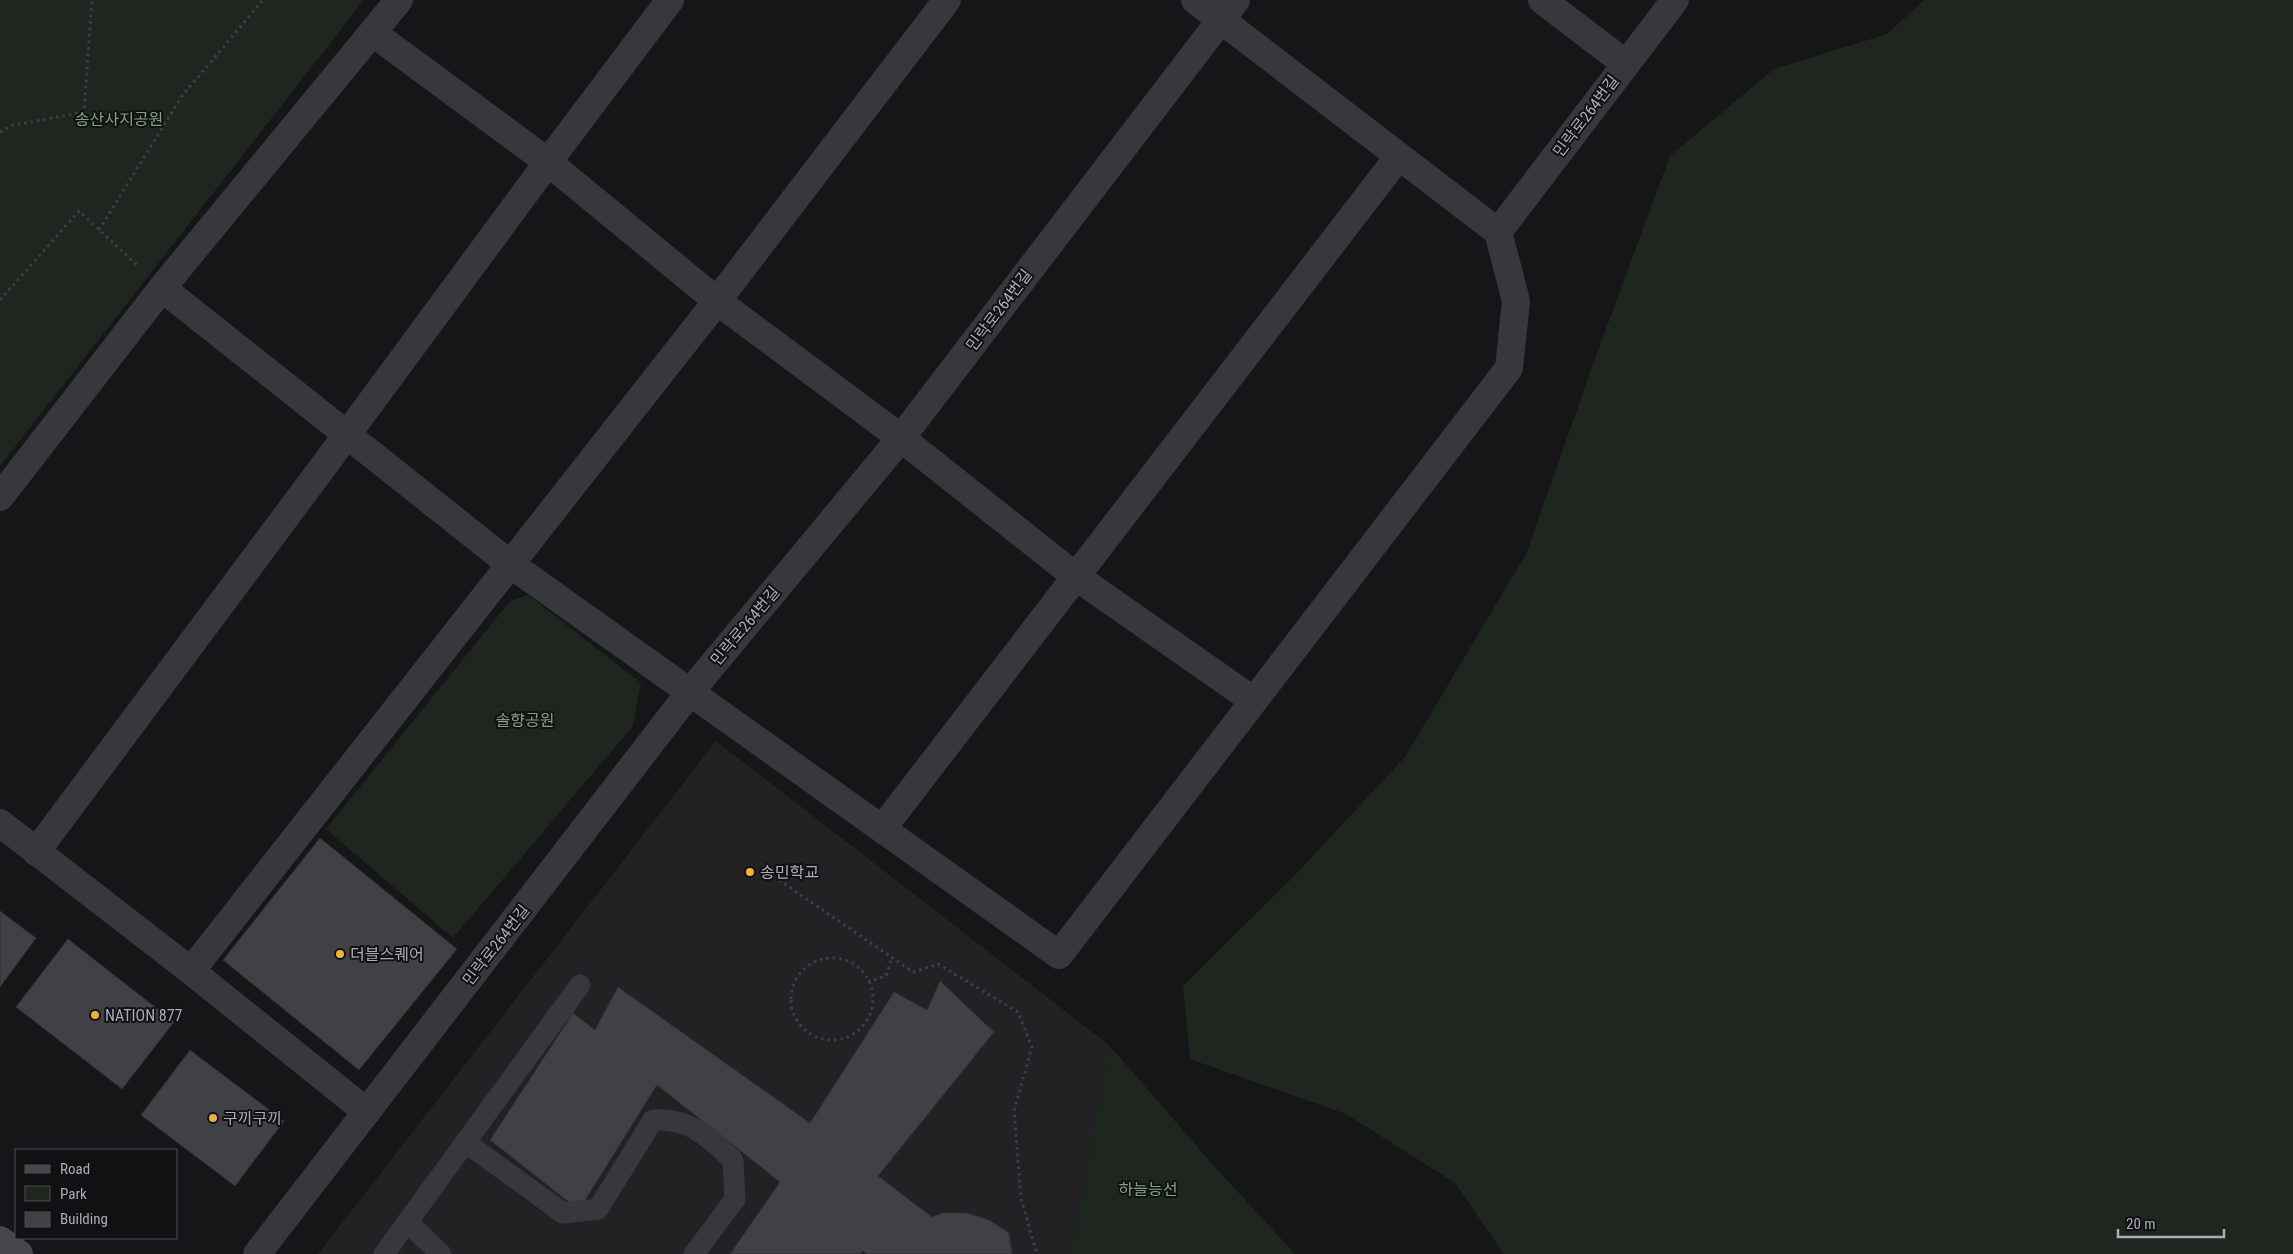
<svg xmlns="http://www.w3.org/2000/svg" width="2293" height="1254" font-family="'Roboto Condensed','Noto Sans KR',sans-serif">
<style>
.built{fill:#222225}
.green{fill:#1e261f}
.building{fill:#404145;stroke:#303034}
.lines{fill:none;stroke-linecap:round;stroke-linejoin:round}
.path{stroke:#3d3f44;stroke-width:3;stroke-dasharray:2.5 4;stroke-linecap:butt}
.lane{stroke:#37383d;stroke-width:21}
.street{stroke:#37383d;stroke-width:28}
.secondary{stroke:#45474d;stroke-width:28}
.poi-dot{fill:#f2b134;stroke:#111113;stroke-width:2}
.labels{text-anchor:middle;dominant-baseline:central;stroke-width:4;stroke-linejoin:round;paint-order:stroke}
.street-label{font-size:16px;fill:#a8adb8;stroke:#111113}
.park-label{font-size:16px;fill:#7fa381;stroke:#111113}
.poi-label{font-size:16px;fill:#a8adb8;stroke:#111113;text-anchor:start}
</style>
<rect width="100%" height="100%" fill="#161618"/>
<path class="built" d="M 716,741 L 1109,1045 L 1070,1254 L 318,1254 Z"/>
<path class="green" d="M 0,0 L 364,0 L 0,466 Z
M 1924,0 L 2293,0 L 2293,1254 L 1504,1254 L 1455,1183 L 1346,1114 L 1190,1059 L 1183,986 L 1295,875 L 1405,757 L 1526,554 L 1597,353 L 1670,156 L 1774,69 L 1887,34 Z
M 528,595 L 641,683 L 633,726 L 453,938 L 326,829 L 510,601 Z
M 1109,1045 L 1215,1167 L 1295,1254 L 1070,1254 Z"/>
<path class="building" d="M 320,838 L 457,949 L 359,1070 L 223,960 Z
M 0,911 L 36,938 L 0,987 Z
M 68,939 L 174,1022 L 122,1089 L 16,1007 Z
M 940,981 L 994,1032 L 878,1176 L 932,1217 L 942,1213 L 967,1213 L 989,1220 L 1009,1233 L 1012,1254 L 867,1254 L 863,1251 L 860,1254 L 730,1254 L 780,1182 L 657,1085 L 579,1210 L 490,1140 L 573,1013 L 595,1030 L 618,987 L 810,1123 L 894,992 L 927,1010 Z
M 190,1050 L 284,1121 L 235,1186 L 141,1115 Z"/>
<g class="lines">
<path class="path" d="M 0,132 L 10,126 L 84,112 L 92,0
M 99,230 L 182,96 L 263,0
M 0,300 L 79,211 L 138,266
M 779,880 L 913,972 L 938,964 L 1018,1012 L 1032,1047 L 1014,1111 L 1021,1199 L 1037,1254
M791 999a41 41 0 1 1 82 0a41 41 0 1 1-82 0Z
M 868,982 L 886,976 L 892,957"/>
<path class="lane" d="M 465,1142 L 563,1213 L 598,1209 L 653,1120 C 690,1118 707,1136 733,1160 L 735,1199 L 694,1254
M 407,1222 L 441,1254
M 384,1254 L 580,985"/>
<path class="street" d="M 1542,0 L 1626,64
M 373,33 L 548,162 L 717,301 L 901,438 L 1075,576 L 1254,701
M 1498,232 L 1675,0
M 162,288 L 510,564 L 1059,955 L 1509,368 L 1516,301 L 1498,232 L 1195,0
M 0,497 L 162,288 L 399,0
M 0,823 L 191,971 L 367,1112
M 882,829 L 1399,156
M 36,852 L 346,436 L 548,162 L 670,0
M 191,971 L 717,301 L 947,0
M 257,1254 L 690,692 L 901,438 L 1236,0"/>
<path class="secondary" d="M 0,1240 L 19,1254"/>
</g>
<g class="poi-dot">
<circle cx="750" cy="872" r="5"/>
<circle cx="340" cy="954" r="5"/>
<circle cx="95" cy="1015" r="5"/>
<circle cx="213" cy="1118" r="5"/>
</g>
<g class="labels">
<g class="street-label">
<text transform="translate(1586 116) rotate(-53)">민락로264번길</text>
<text transform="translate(999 310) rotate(-53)">민락로264번길</text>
<text transform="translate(745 626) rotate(-50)">민락로264번길</text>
<text transform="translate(496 945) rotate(-52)">민락로264번길</text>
</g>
<g class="park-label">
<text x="119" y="119">송산사지공원</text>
<text x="525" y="720">솔향공원</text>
<text x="1148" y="1189">하늘능선</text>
</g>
<g class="poi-label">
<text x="760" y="872">송민학교</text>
<text x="350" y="954">더블스퀘어</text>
<text x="105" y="1015">NATION 877</text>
<text x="223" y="1118">구끼구끼</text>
</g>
</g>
<rect x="15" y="1149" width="162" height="90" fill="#111113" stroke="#4d4f55"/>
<rect x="25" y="1165" width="25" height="8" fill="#45474d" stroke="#4d4f55"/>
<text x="60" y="1174" font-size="15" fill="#a8adb8">Road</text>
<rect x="25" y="1186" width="25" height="15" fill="#1e261f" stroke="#4d4f55"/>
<text x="60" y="1199" font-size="15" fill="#a8adb8">Park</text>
<rect x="25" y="1212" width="25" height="15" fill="#404145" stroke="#4d4f55"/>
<text x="60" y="1224" font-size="15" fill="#a8adb8">Building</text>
<path d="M2118 1229v8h106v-8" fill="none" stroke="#a8adb8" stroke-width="2.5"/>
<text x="2126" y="1229" font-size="15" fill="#a8adb8" stroke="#111113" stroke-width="4" paint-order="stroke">20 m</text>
</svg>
